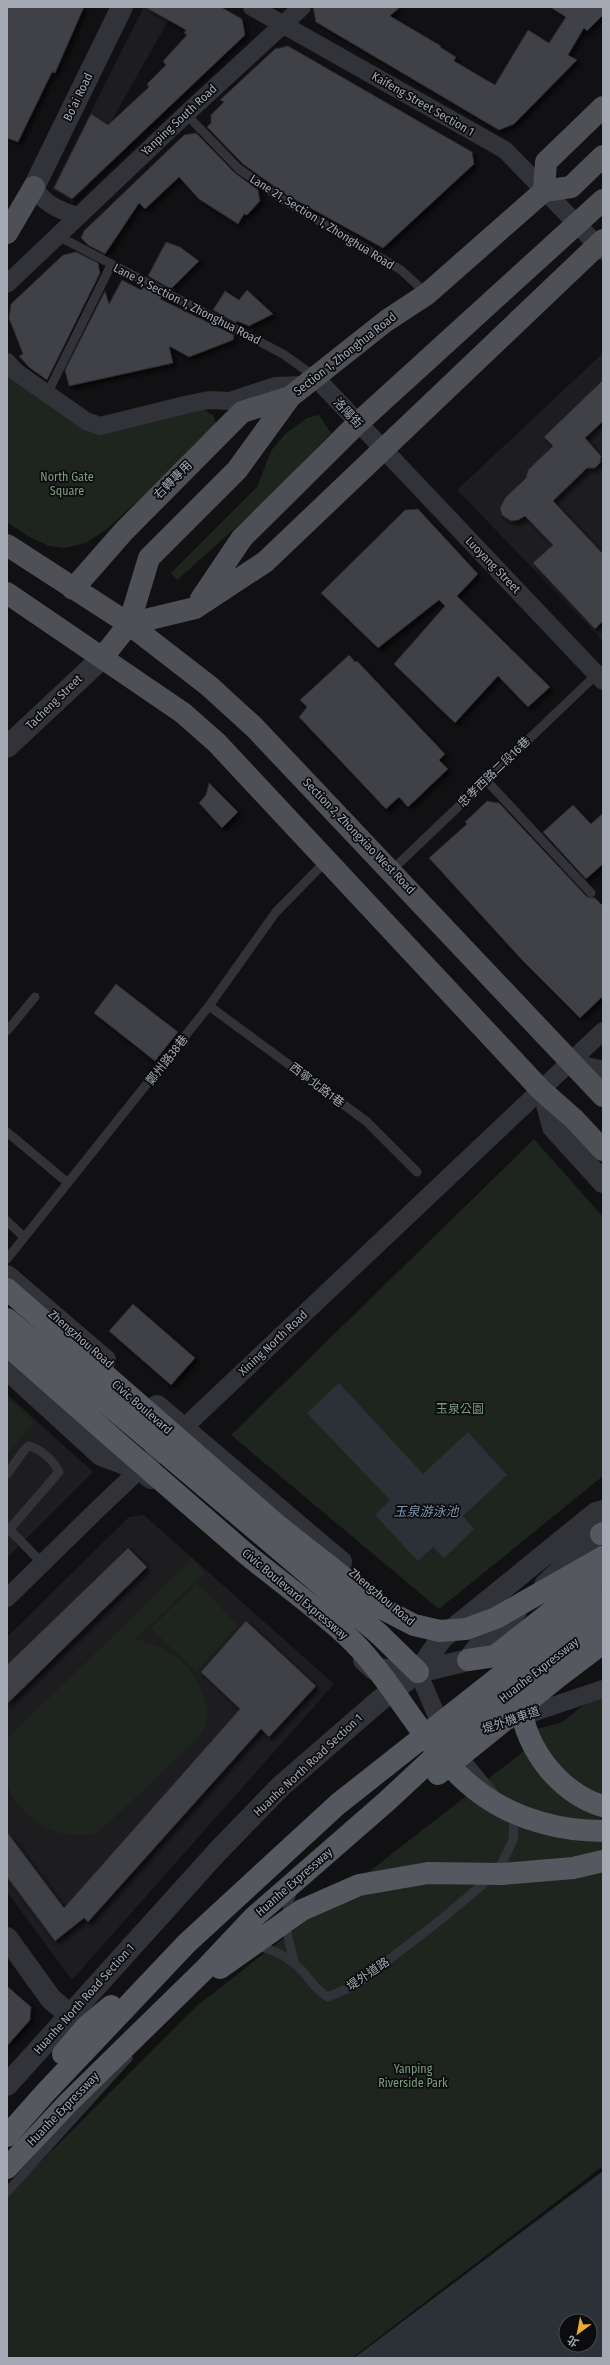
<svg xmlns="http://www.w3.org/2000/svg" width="610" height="2365" font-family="'Fira Sans Condensed','Noto Sans TC',sans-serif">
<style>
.built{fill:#1d1d20}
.green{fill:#1e251e}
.water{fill:#2a3238;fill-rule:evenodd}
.building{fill:#404146;stroke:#2b2b2f;filter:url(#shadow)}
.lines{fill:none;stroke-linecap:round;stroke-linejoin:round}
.service{stroke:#323338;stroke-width:9}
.minor{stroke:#323338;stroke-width:18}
.tertiary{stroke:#323338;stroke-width:22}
.primary{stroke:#4e5056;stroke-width:22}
.trunk{stroke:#56585f;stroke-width:22}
.trunk-bridge{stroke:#56585f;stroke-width:22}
.labels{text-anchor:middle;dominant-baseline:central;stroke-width:3.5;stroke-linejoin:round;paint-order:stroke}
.street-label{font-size:12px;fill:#a3a8b3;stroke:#0c0c0e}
.park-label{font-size:12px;fill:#7a9e7c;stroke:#0c0c0e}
.water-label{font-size:13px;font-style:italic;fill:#7b96ad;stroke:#0c0c0e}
</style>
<defs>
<filter id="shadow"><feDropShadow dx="3.5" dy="3.5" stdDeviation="2" flood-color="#0009"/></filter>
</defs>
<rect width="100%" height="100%" fill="#111113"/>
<path class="built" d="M 144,7 L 176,7 L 105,132 L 127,148 L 72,203 L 52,189 Z
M 603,353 L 603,641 L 457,490 Z
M 7,1394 L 93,1472 L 7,1558 Z
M 144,1515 L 334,1684 L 72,1980 L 7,1892 L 7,1637 L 129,1517 Z"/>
<path class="green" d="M 7,374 L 85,427 L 202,409 L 213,415 L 216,423 L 154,486 L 108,528 L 86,543 L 64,548 L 49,546 L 28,536 L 7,522 Z
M 319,415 L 331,433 L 260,506 L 177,580 L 171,573 L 257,487 L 271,451 L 285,434 L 307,418 Z
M 534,1139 L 603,1217 L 603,1476 L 439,1609 L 231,1435 Z
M 7,1397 L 34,1422 L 7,1454 Z
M 192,1559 L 205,1573 L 135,1639 C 150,1643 164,1648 177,1657 C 192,1669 208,1696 207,1716 C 207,1725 201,1733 196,1740 L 101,1830 C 65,1847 18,1820 7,1783 C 4,1770 7,1752 7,1739 Z
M 197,1583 L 238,1626 L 196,1672 L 151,1628 Z
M 603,1690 L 603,2166 L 352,2358 L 7,2358 L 7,2195 L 198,2005 L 524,1751 L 520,1734 L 562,1722 Z"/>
<path class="water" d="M 339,1383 L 423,1474 L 468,1432 L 507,1475 L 463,1516 L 474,1529 L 444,1558 L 433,1547 L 418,1561 L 375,1515 L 390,1500 L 307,1413 Z
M 603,2171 L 603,2358 L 354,2358 ZM 566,2321 L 590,2321 L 590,2345 L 566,2345 Z"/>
<path class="building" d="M 7,7 L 84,7 L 55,73 L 52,72 L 18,142 L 7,138 Z
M 145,7 L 221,7 L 242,19 L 245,35 L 72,199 L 54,188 L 91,114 L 108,125 L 149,87 L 147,84 L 166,65 L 163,61 L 187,35 L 184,33 L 186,30 Z
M 313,7 L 400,7 L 390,16 L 441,46 L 440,47 L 456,57 L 454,61 L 495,85 L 528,30 L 549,43 L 566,17 L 550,7 L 603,7 L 603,15 L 587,31 L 584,28 L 568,55 L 577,60 L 514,124 L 499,130 L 316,22 Z
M 288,46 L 472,152 L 474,164 L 383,248 L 285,194 L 243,164 L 207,127 L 211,123 L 211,115 L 224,102 L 220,100 L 275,49 Z
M 196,133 L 235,173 L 258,190 L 260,201 L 247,215 L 244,214 L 238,224 L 199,199 L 179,177 L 145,209 L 139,203 L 105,254 L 88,245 L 81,238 L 84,231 L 184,135 Z
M 166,242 L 180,247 L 199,261 L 171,289 L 148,276 Z
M 76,252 L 98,263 L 100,273 L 47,380 L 30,368 L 19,356 L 23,354 L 9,318 L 11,304 L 63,255 Z
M 122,280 L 141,290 L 143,287 L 162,297 L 160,299 L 234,335 L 233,340 L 189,357 L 169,346 L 173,363 L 69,386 L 65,370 L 105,291 L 109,304 Z
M 247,290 L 273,314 L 249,326 L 237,321 L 236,323 L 213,310 L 225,291 L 239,300 Z
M 603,380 L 603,421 L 585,438 L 601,456 L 600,463 L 595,468 L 587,468 L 553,501 L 603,554 L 603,621 L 595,629 L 533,563 L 553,545 L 525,516 L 518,520 L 511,521 L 502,515 L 500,508 L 505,498 L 526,478 L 528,470 L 553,446 L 544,437 Z
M 418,509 L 478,574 L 457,596 L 550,687 L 528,707 L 498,676 L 455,723 L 394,664 L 445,606 L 439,600 L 378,648 L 321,593 L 405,510 Z
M 349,655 L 355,662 L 357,661 L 445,754 L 439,760 L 448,769 L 408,807 L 399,797 L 386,809 L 299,717 L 307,707 L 300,700 Z
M 209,783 L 238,812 L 222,828 L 199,803 L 206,795 Z
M 487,801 L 499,803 L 587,897 L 595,898 L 603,906 L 603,996 L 580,1018 L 523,961 L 429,858 L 467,824 L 465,822 Z
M 573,805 L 591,824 L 603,813 L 603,864 L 586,879 L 543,832 Z
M 116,984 L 178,1032 L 155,1061 L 94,1013 Z
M 133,1304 L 195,1358 L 171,1385 L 109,1331 Z
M 128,1548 L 147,1567 L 7,1704 L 7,1665 Z
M 246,1621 L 316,1686 L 269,1737 L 261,1729 L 88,1922 L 84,1918 L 55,1941 L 7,1877 L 7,1832 L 64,1908 L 240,1709 L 201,1672 Z
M 7,1986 L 31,2007 L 30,2020 L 7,2046 Z"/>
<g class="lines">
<path class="service" d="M 186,114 L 239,169 L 282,199 L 401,270 L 427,294
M 58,236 L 283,354 L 314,376
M 47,394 L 111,265
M 486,780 L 591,893
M 392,870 L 597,674
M 209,1006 L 366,1121 L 417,1172
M 7,1031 L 35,997
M 7,1132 L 68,1183
M 7,1221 L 24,1237
M 7,1259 L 209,1006 L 276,912 L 327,860
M 7,1474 L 25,1449 L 29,1446 C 41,1449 54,1461 59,1472 L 7,1532
M 7,1527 L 42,1563
M 461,1753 L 495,1794
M 293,1891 C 281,1918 287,1936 295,1964
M 254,1946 C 268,1947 284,1955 295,1964 C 308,1974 312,1988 328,1997 L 356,1985 L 443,1918 L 482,1885 L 502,1863 L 513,1840 L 514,1817 L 511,1813
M 7,2192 L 128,2058"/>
<path class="minor" d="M 252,7 L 505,150 L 603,251
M 34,187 C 44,204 59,210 77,216
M 7,284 L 186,114 L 302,7
M 7,362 L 15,371 L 86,421 L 100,426 L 189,404 L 209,400 L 230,401 L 275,386 L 303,385
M 314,376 L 603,681
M 7,1598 L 101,1506 L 603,1031
M 418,1672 L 445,1735
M 511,1720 L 603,1689"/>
<path class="tertiary" d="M 34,187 L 122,7
M 7,747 L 102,658
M 574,1065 L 603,1072
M 544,1093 L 553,1127 L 603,1182
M 7,1276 L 105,1360
M 7,1369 L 101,1455 L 141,1470 L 151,1478
M 157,1406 L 341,1562
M 545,1585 L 603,1530
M 364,1660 L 374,1669 L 418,1672 L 468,1660 L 482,1642 L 516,1611
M 7,1938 L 51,1999 L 70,2015
M 7,2085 L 217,1852 L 281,1786 L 380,1700 L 418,1672 L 442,1638 L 596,1513 L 603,1511"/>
<path class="primary" d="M 544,191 L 546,162 L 603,107
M 7,233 L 34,187
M 7,545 L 129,624 L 209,686 L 254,727 L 603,1096
M 73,589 L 124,531 L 242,412 L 290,397
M 7,593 L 183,713 L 217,743 L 541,1090 L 574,1119 L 603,1150
M 201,599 L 242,538 L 358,423 L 603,200
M 129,624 L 195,608 L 265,562 L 603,240
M 102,658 L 129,624 L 149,558 L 237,470 L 290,397 L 386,321 L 427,294 L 544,191 L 571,187 L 603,156"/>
<path class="trunk" d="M 601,1534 L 603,1533
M 379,1634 L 418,1672
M 468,1660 L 495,1656 L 588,1583 L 603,1567
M 502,1874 L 573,1868 L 603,1861"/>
<path class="trunk-bridge" d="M 7,1289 L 277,1525 L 385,1610 L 414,1625 L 440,1631 L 466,1629 L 496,1618 L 603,1557
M 7,1319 L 379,1634
M 7,1345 C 86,1415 165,1484 245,1553 C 278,1580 314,1606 346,1635 C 398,1683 425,1755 484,1796 C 518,1820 562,1831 603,1831
M 533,1645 C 545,1619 559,1597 581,1578
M 521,1694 C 518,1740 558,1794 603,1806
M 438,1774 L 558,1677 L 603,1643
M 220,1968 L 302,1910 L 359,1885 L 428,1873 L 502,1874
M 63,2054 L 86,2027 L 111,2006
M 7,2136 L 45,2093 L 187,1943 L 338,1804 L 603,1595
M 7,2168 L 68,2103 L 205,1969 L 254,1917 L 387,1801 L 460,1733 L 532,1674 L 603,1621"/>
</g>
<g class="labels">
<g class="street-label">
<text transform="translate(78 97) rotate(-64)">Bo’ai Road</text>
<text transform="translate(423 104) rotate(30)">Kaifeng Street Section 1</text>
<text transform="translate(179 120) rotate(-43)">Yanping South Road</text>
<text transform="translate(322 222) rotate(32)">Lane 21, Section 1, Zhonghua Road</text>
<text transform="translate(187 304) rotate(27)">Lane 9, Section 1, Zhonghua Road</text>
<text transform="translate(345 354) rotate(-38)">Section 1, Zhonghua Road</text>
<text transform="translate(348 413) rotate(47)">洛陽街</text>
<text transform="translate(173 480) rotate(-45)">右轉專用</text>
<text transform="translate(493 565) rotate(46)">Luoyang Street</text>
<text transform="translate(54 702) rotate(-44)">Tacheng Street</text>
<text transform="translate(494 772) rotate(-44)">忠孝西路二段16巷</text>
<text transform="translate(359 836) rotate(46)">Section 2, Zhongxiao West Road</text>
<text transform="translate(167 1060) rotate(-52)">鄭州路38巷</text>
<text transform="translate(317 1085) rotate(37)">西寧北路1巷</text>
<text transform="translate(81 1339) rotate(41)">Zhengzhou Road</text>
<text transform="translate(273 1343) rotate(-43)">Xining North Road</text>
<text transform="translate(142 1407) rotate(41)">Civic Boulevard</text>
<text transform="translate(295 1594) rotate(40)">Civic Boulevard Expressway</text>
<text transform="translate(382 1597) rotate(40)">Zhengzhou Road</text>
<text transform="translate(539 1670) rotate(-38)">Huanhe Expressway</text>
<text transform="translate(511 1720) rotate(-19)">堤外機車道</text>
<text transform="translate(308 1765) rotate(-43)">Huanhe North Road Section 1</text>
<text transform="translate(294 1882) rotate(-41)">Huanhe Expressway</text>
<text transform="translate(368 1974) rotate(-34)">堤外道路</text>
<text transform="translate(84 1999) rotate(-48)">Huanhe North Road Section 1</text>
<text transform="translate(63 2109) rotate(-46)">Huanhe Expressway</text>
</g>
<g class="park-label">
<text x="67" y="477">North Gate<tspan x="67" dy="14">Square</tspan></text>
<text x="460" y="1409">玉泉公園</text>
<text x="413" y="2069">Yanping<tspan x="413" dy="14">Riverside Park</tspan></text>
</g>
<g class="water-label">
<text x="426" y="1511">玉泉游泳池</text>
</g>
</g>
<rect width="610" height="2365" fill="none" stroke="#a3a8b3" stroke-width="16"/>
<g transform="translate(578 2333) rotate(212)"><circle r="19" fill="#0c0c0e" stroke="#484a50"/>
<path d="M0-3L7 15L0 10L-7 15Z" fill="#ebab31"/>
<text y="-6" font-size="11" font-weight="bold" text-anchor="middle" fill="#a3a8b3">北</text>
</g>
</svg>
